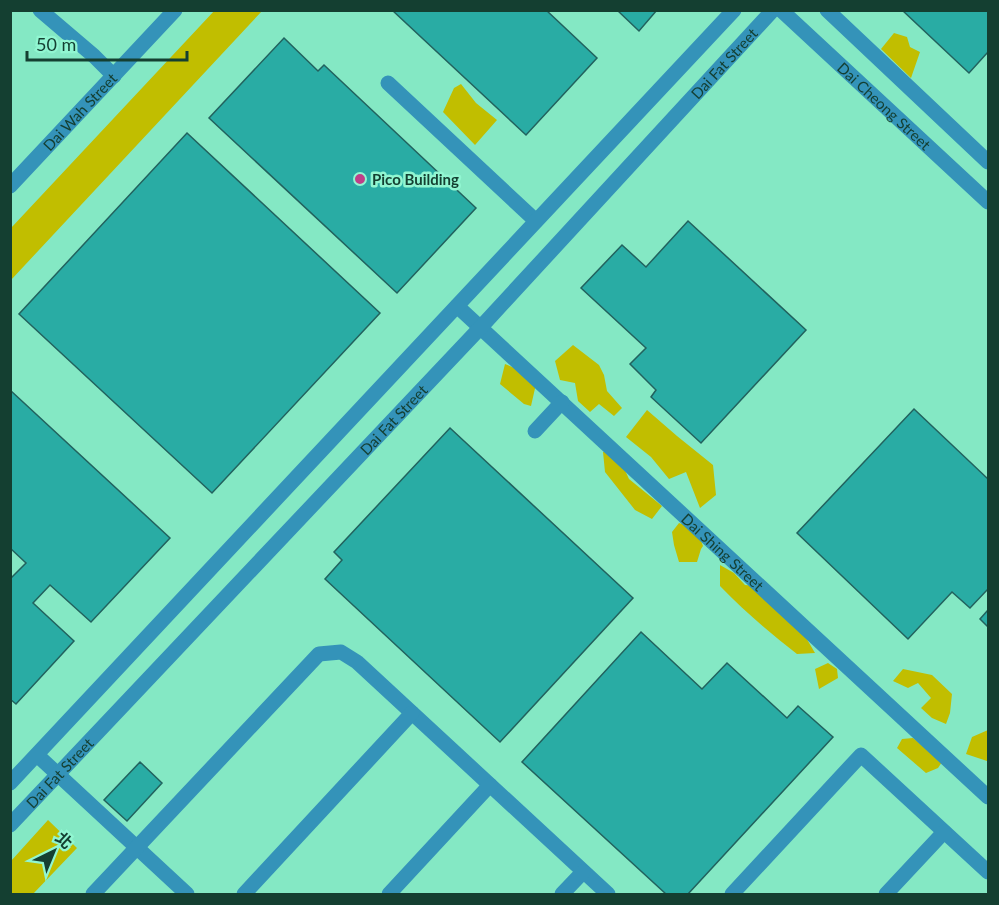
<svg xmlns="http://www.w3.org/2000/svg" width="999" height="905" font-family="Lato,'Noto Sans TC',sans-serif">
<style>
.green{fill:#c1be00}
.building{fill:#29aca4;stroke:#22625e;stroke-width:1.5}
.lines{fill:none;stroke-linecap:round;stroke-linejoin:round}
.minor{stroke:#3493b9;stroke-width:15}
.poi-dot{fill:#bf3f89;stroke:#91f6d1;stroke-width:2}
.labels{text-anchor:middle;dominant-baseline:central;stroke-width:5;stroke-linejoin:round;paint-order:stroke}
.street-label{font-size:15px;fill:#143f31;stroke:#91f6d1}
.poi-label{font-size:15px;font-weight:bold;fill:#143f31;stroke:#91f6d1;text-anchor:start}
</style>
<rect width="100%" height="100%" fill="#84e8c4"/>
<path class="green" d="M 215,10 L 262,11 L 11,280 L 11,228 Z
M 894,33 L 907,37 L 910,47 L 920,52 L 911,78 L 881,49 Z
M 461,84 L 476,103 L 497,120 L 475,145 L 443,112 L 454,88 Z
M 573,345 L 599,365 L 604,375 L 607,391 L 622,408 L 614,416 L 599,404 L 590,412 L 578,401 L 575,383 L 560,380 L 555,361 Z
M 505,364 L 517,369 L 536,384 L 531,406 L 524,404 L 500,384 Z
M 647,410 L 677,436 L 713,465 L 716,495 L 700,508 L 686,472 L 669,479 L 651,457 L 626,437 Z
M 610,451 L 622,464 L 629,479 L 662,506 L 652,519 L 635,510 L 605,472 L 603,452 Z
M 679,523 L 697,530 L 703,546 L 701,549 L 697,562 L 679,562 L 674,545 L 672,532 Z
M 720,565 L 734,573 L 745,585 L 768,587 L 801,629 L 815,653 L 797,654 C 770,633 744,611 720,586 Z
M 828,663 L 837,669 L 838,678 L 819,689 L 815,669 Z
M 903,669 L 932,675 L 952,694 L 950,713 L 946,724 L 932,718 L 921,708 L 931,698 L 918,683 L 908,688 L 893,681 Z
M 988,730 L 988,751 L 987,761 L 966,754 L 972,737 Z
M 913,738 L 942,762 L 938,768 L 926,773 L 897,748 L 902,739 Z
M 48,820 L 77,848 L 33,894 L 11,894 L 11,861 Z"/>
<path class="building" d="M 392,10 L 546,10 L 597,58 L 526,135 Z
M 617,10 L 657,10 L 639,31 Z
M 902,10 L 988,10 L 988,52 L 969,73 Z
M 284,38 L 318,71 L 324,65 L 476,208 L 397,293 L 209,118 Z
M 187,133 L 380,313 L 212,493 L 19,314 Z
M 688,221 L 806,330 L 701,443 L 651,397 L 656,390 L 630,364 L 646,348 L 581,288 L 622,245 L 646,267 Z
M 10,390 L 170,538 L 91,622 L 50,585 L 33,603 L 74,641 L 16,704 L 10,699 L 10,579 L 26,563 L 10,548 Z
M 914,409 L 988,479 L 988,589 L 970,608 L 952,592 L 908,639 L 797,533 Z
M 450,428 L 633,598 L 500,742 L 325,579 L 342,560 L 334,552 Z
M 988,610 L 988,627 L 980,619 Z
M 641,632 L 702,689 L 727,663 L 787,718 L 798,706 L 833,737 L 688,894 L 666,894 L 522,762 Z
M 140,762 L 162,783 L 127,821 L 104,800 Z"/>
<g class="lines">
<g class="minor">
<path d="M 40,10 L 94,56 L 114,76"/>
<path id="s1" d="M 781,10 L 988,202"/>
<path d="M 827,10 L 988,162"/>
<path d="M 388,83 L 536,221"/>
<path id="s2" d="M 10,186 L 175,10"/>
<path id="s3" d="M 457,306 L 988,797"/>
<path d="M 535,431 L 562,402"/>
<path d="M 37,755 L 187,894"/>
<path d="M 10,783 L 734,10"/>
<path id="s4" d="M 10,825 L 481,327 L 773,10"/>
<path d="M 93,894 L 319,654 L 341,652 L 357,662 L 608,894"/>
<path d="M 244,894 L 412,713"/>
<path d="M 389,894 L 490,785"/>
<path d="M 562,894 L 583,872"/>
<path d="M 732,894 L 861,755 L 988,872"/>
<path d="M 886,894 L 944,832"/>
</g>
</g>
<circle class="poi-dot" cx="360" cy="179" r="6"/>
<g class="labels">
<g class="street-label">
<text stroke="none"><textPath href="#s4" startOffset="1044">Dai Fat Street</textPath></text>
<text stroke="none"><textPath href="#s1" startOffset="141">Dai Cheong Street</textPath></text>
<text stroke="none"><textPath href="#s2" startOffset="102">Dai Wah Street</textPath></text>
<text stroke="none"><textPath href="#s4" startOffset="558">Dai Fat Street</textPath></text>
<text stroke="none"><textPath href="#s3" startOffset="362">Dai Shing Street</textPath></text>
<text stroke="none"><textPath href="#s4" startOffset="72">Dai Fat Street</textPath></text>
</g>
<g class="poi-label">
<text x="372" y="179">Pico Building</text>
</g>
</g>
<rect width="999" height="905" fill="none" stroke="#143f31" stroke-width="24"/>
<g transform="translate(54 851) rotate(43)" stroke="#91f6d1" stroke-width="4.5" paint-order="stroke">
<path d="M0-4.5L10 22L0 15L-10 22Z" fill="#143f31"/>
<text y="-9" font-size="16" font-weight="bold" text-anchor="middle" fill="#143f31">北</text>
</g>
<path d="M27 51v9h160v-9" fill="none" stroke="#143f31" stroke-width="3"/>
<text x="36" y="51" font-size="18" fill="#143f31" stroke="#91f6d1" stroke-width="4.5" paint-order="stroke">50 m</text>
</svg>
